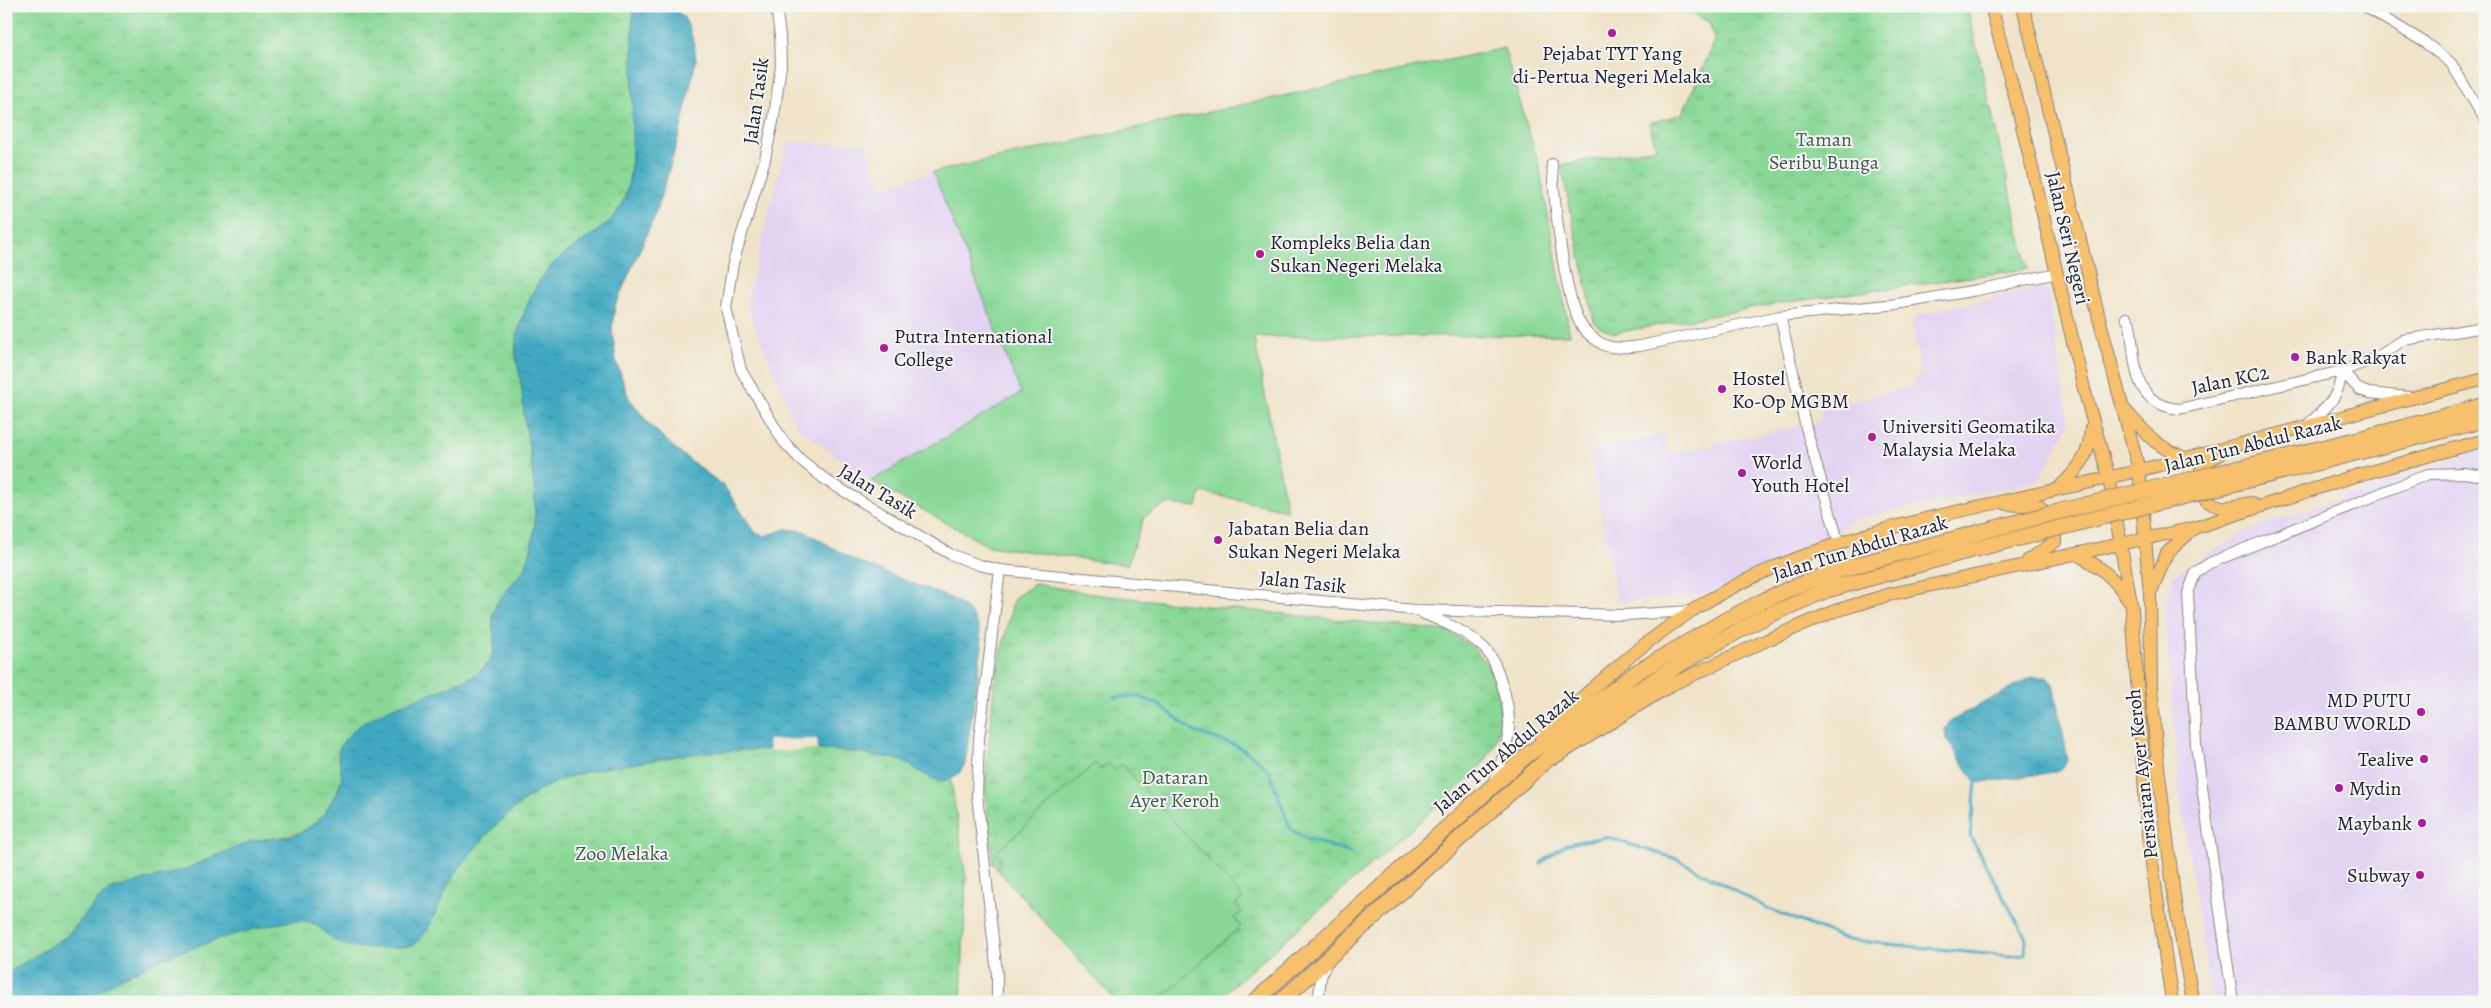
<svg xmlns="http://www.w3.org/2000/svg" width="2491" height="1008" font-family="Alegreya,serif">
<style>
.built{fill:#e3d3f2}
.grass{fill:url(#grass-tufts);stroke:#567d68}
.garden{fill:#89d896;stroke:#567d68}
.water{fill:url(#water-ripples);stroke:#32667e}
.pier{fill:#f0e3c9}
.lines{fill:none;stroke-linecap:round;stroke-linejoin:round}
.stream{stroke:#41a9c1;stroke-width:3}
.minor-casing{stroke:#898282;stroke-width:12}
.major-casing{stroke:#898282;stroke-width:14}
.highway-casing{stroke:#898282;stroke-width:17}
.minor{stroke:#fff;stroke-width:10}
.major{stroke:#f7c06c;stroke-width:12}
.highway{stroke:#f7c06c;stroke-width:15}
.highway-bridge-casing{stroke:#898282;stroke-width:17;stroke-linecap:butt}
.highway-bridge{stroke:#f7c06c;stroke-width:15}
.poi-dot{fill:#b5179e;stroke:#f6f6f2;stroke-width:2}
.labels{text-anchor:middle;dominant-baseline:central;stroke-width:4;stroke-linejoin:round;paint-order:stroke}
.poi-label{font-size:20px;fill:#22223b;stroke:#f6f6f2;text-anchor:start}
.street-label{font-size:20px;fill:#22223b;stroke:#f6f6f2}
.park-label{font-size:20px;fill:#415956;stroke:#f6f6f2}
</style>
<defs>
<pattern id="grass-tufts" width="24" height="20" patternUnits="userSpaceOnUse" patternTransform="scale(1.25)"><rect width="24" height="20" fill="#89d896"/><path d="M3 7l-1-3M5 7V3M7 7l1-3M15 17l-1-3M17 17v-4M19 17l1-3" fill="none" stroke="#76b982"/></pattern>
<pattern id="water-ripples" width="26" height="14" patternUnits="userSpaceOnUse" patternTransform="scale(1.25)"><rect width="26" height="14" fill="#41a9c1"/><path d="M2 4q2-2 4 0t4 0M15 11q2-2 4 0t4 0" fill="none" stroke="#36899e"/></pattern>
</defs>
<rect width="100%" height="100%" fill="#f6f6f2"/>
<filter id="ink" filterUnits="userSpaceOnUse"><feTurbulence type="fractalNoise" baseFrequency=".02" numOctaves="2"/><feDisplacementMap in="SourceGraphic" scale="10" xChannelSelector="R" yChannelSelector="G"/><feConvolveMatrix kernelMatrix="1 2 1 2 8 2 1 2 1" color-interpolation-filters="sRGB"/></filter>
<filter id="wash" filterUnits="userSpaceOnUse"><feTurbulence type="fractalNoise" baseFrequency=".0096" numOctaves="4" result="noise"/><feDisplacementMap in="SourceGraphic" scale="20" xChannelSelector="R" yChannelSelector="G"/><feGaussianBlur stdDeviation="1.12" result="paint"/><feColorMatrix in="noise" values="0 0 0 0 0 0 0 0 0 0 0 0 0 0 0 0 0 1.4 0 .05"/><feComposite in="paint" operator="in"/></filter>
<g filter="url(#wash)">
<rect width="100%" height="100%" fill="#f0e3c9"/>
<path class="built" d="M 787,142 L 866,144 L 882,187 L 933,172 L 1021,393 L 871,481 L 797,427 L 746,304 Z
M 2047,286 L 2069,423 L 2039,481 L 1859,518 L 1819,542 L 1709,594 L 1617,602 L 1590,452 L 1664,434 L 1669,454 L 1820,422 L 1821,409 L 1913,386 L 1921,370 L 1912,324 L 1917,315 Z
M 2485,448 L 2485,1002 L 2212,1002 L 2181,806 L 2164,604 L 2174,575 L 2246,531 Z"/>
<path class="grass" d="M 6,6 L 633,6 C 633,47 640,179 620,208 C 603,234 573,244 552,266 C 536,282 526,307 519,329 C 511,354 519,364 522,387 C 527,436 539,487 534,536 C 532,552 527,569 517,581 C 511,588 503,595 497,603 C 485,622 503,646 486,666 C 478,675 466,679 455,684 C 421,700 382,706 353,732 C 349,736 343,741 341,745 C 335,755 342,764 342,774 C 343,794 324,818 308,828 C 290,840 270,836 251,842 C 228,849 207,861 184,869 C 160,878 134,882 109,890 L 101,896 L 67,936 L 6,974 Z
M 1686,6 L 1967,6 L 2028,269 L 1775,304 L 1615,333 L 1600,328 L 1594,321 L 1561,165 L 1656,148 L 1649,123 L 1682,114 L 1715,41 L 1709,22 L 1684,10 Z
M 1035,584 L 1100,595 L 1448,631 C 1457,637 1468,643 1476,651 C 1499,673 1507,719 1493,748 C 1488,757 1481,765 1475,773 L 1215,1002 L 1117,1002 L 993,864 L 985,786 L 994,685 L 1014,598 Z
M 574,700 L 944,733 L 966,879 L 961,1002 L 40,1002 Z"/>
<path class="garden" d="M 1504,48 L 1539,166 L 1570,335 L 1254,337 L 1287,510 L 1201,492 L 1197,507 L 1166,504 L 1144,517 L 1127,565 L 988,546 L 871,481 L 1021,393 L 933,172 Z
M 1095,763 L 1101,770 L 1108,763 L 1115,770 L 1122,764 L 1243,898 L 1235,905 L 1242,912 L 1234,918 L 1241,926 L 1157,1002 L 1117,1002 L 996,868 L 1001,864 L 998,860 L 1001,856 L 997,852 Z"/>
<path class="water" d="M 633,6 L 666,6 L 678,12 L 684,17 L 689,28 L 694,43 L 696,60 L 681,128 L 666,181 L 654,218 L 615,306 L 612,329 L 616,361 L 629,398 L 650,425 L 679,452 L 724,486 L 755,532 L 766,536 L 785,529 L 804,531 L 856,561 L 953,599 L 970,612 L 979,628 L 982,646 L 965,764 C 961,771 956,779 947,780 C 931,783 916,767 902,761 C 894,758 885,757 877,756 C 826,747 769,748 717,752 C 692,753 667,758 643,762 C 621,766 599,768 579,774 C 526,787 484,834 453,877 C 440,896 432,934 413,945 C 404,949 349,949 339,943 C 325,936 319,922 302,921 C 266,919 105,972 90,1002 L 6,1002 L 6,974 L 67,936 L 101,896 L 109,890 L 183,870 L 251,841 L 294,836 L 307,829 L 320,820 L 337,792 L 342,778 L 338,751 C 356,711 420,700 456,684 C 469,678 482,673 490,660 C 501,643 487,623 496,605 C 504,588 522,579 528,560 C 542,515 532,467 525,422 C 523,409 523,397 521,384 C 518,363 512,351 519,329 C 525,307 537,278 554,263 C 600,224 628,227 632,157 Z
M 2032,677 L 2047,677 L 2053,684 L 2068,759 L 2064,766 L 2056,772 L 1976,783 L 1946,738 L 1945,729 L 1951,720 Z"/>
<path class="pier" d="M 817,739 L 817,750 L 769,751 L 768,740 Z"/>
<g class="lines">
<path class="stream" d="M 1114,697 L 1140,697 L 1158,704 L 1195,732 L 1238,746 L 1257,759 L 1269,771 L 1290,828 L 1300,836 L 1351,853
M 1541,863 L 1567,844 L 1606,837 L 1677,859 L 1767,908 L 1848,940 L 2007,956 L 2025,955 L 2026,938 L 1970,836 L 1976,783"/>
</g>
</g>
<g filter="url(#ink)">
<g class="lines">
<g class="minor-casing">
<path id="minor" d="M 776,6 L 780,36 L 781,65 L 774,117 L 765,159 L 733,263 L 726,308 L 741,370 L 783,441 L 801,460 L 827,481 L 950,554 L 979,565 L 1000,570 L 1415,610 L 1624,615 L 1691,611
M 2364,6 L 2424,42 L 2451,63 L 2485,120
M 1552,164 C 1554,199 1564,296 1580,323 C 1584,332 1594,339 1602,344 C 1613,350 1628,347 1640,346 L 1780,316 L 1897,304 L 1977,290 L 2057,273
M 1780,316 L 1806,428 L 1839,544
M 2126,318 L 2130,324 C 2136,362 2131,404 2179,409 L 2342,371 L 2378,357 L 2403,340 L 2485,327
M 2342,371 L 2360,390 L 2369,393 L 2410,397
M 2306,426 C 2326,408 2339,399 2342,371
M 1422,613 C 1443,622 1466,631 1483,647 C 1493,656 1498,671 1502,684 C 1515,724 1509,746 1493,783
M 997,1002 L 997,974 L 977,795 L 979,739 L 1000,570
M 1318,1002 L 1321,977 L 1326,963
M 2233,1002 L 2196,745 L 2188,593 L 2196,572 L 2210,563 L 2428,474 L 2464,473 L 2485,476"/>
</g>
<g class="major-casing">
<path id="major" d="M 1991,6 L 2018,108 L 2084,389 L 2109,478 L 2132,609 L 2148,835 L 2172,1002
M 2023,6 L 2099,318 L 2139,470 L 2150,594 L 2151,687 L 2158,767 L 2175,903 L 2193,1002
M 2124,409 C 2146,433 2155,447 2186,458
M 2219,455 C 2190,467 2191,500 2221,507 C 2230,508 2243,504 2252,503
M 2060,487 C 2079,468 2090,456 2091,428
M 2006,504 L 2039,506 L 2054,522 L 2055,542 L 2028,560
M 2076,554 C 2098,565 2116,578 2128,600
M 2152,589 L 2167,553 L 2192,530
M 1541,739 C 1561,715 1585,695 1608,675 C 1634,652 1661,631 1690,612 C 1815,530 1978,510 2120,475 C 2242,445 2363,410 2485,379
M 1554,758 L 1671,685 L 1767,640 L 1835,611 L 1891,594 L 2194,528 L 2348,478 L 2485,440"/>
</g>
<g class="highway-casing">
<path id="highway" d="M 1254,1002 L 1526,756 L 1637,672 L 1724,621 L 1761,602
M 1280,1002 L 1565,743 C 1630,692 1698,651 1771,614"/>
</g>
<use href="#minor" class="minor"/>
<use href="#major" class="major"/>
<use href="#highway" class="highway"/>
<g class="highway-bridge-casing">
<path id="highway-bridge" d="M 1761,602 C 1824,570 1895,555 1962,537 C 2135,489 2312,455 2485,405
M 1771,614 L 1827,590 L 1960,553 L 2485,420"/>
</g>
<use href="#highway-bridge" class="highway-bridge"/>
</g>
</g>
<g class="poi-dot">
<circle cx="1612" cy="33" r="5"/>
<circle cx="1260" cy="254" r="5"/>
<circle cx="884" cy="348" r="5"/>
<circle cx="2295" cy="357" r="5"/>
<circle cx="1722" cy="389" r="5"/>
<circle cx="1872" cy="437" r="5"/>
<circle cx="1742" cy="473" r="5"/>
<circle cx="1218" cy="540" r="5"/>
<circle cx="2421" cy="712" r="5"/>
<circle cx="2424" cy="759" r="5"/>
<circle cx="2339" cy="788" r="5"/>
<circle cx="2422" cy="823" r="5"/>
<circle cx="2420" cy="875" r="5"/>
</g>
<g class="labels">
<g class="poi-label">
<text x="1612" y="53" text-anchor="middle">Pejabat TYT Yang<tspan x="1612" dy="23">di-Pertua Negeri Melaka</tspan></text>
<text x="1270" y="242">Kompleks Belia dan<tspan x="1270" dy="23">Sukan Negeri Melaka</tspan></text>
<text x="894" y="336">Putra International<tspan x="894" dy="23">College</tspan></text>
<text x="2305" y="357">Bank Rakyat</text>
<text x="1732" y="378">Hostel<tspan x="1732" dy="23">Ko-Op MGBM</tspan></text>
<text x="1882" y="426">Universiti Geomatika<tspan x="1882" dy="23">Malaysia Melaka</tspan></text>
<text x="1752" y="462">World<tspan x="1752" dy="23">Youth Hotel</tspan></text>
<text x="1228" y="528">Jabatan Belia dan<tspan x="1228" dy="23">Sukan Negeri Melaka</tspan></text>
<text x="2411" y="700" text-anchor="end">MD PUTU<tspan x="2411" dy="23">BAMBU WORLD</tspan></text>
<text x="2414" y="759" text-anchor="end">Tealive</text>
<text x="2349" y="788">Mydin</text>
<text x="2412" y="823" text-anchor="end">Maybank</text>
<text x="2410" y="875" text-anchor="end">Subway</text>
</g>
<g class="street-label">
<text transform="translate(756 101) rotate(-82)">Jalan Tasik</text>
<text transform="translate(2068 238) rotate(77)">Jalan Seri Negeri</text>
<text transform="translate(2230 380) rotate(-12)">Jalan KC2</text>
<text transform="translate(2253 444) rotate(-14)">Jalan Tun Abdul Razak</text>
<text transform="translate(878 491) rotate(31)">Jalan Tasik</text>
<text transform="translate(1860 548) rotate(-17)">Jalan Tun Abdul Razak</text>
<text transform="translate(1303 582) rotate(6)">Jalan Tasik</text>
<text transform="translate(1506 751) rotate(-40)">Jalan Tun Abdul Razak</text>
<text transform="translate(2142 774) rotate(-96)">Persiaran Ayer Keroh</text>
</g>
<g class="park-label">
<text x="1824" y="139">Taman<tspan x="1824" dy="23">Seribu Bunga</tspan></text>
<text x="1175" y="777">Dataran<tspan x="1175" dy="23">Ayer Keroh</tspan></text>
<text x="622" y="853">Zoo Melaka</text>
</g>
</g>
<rect width="2491" height="1008" fill="none" stroke="#f6f6f2" stroke-width="25"/>
</svg>
